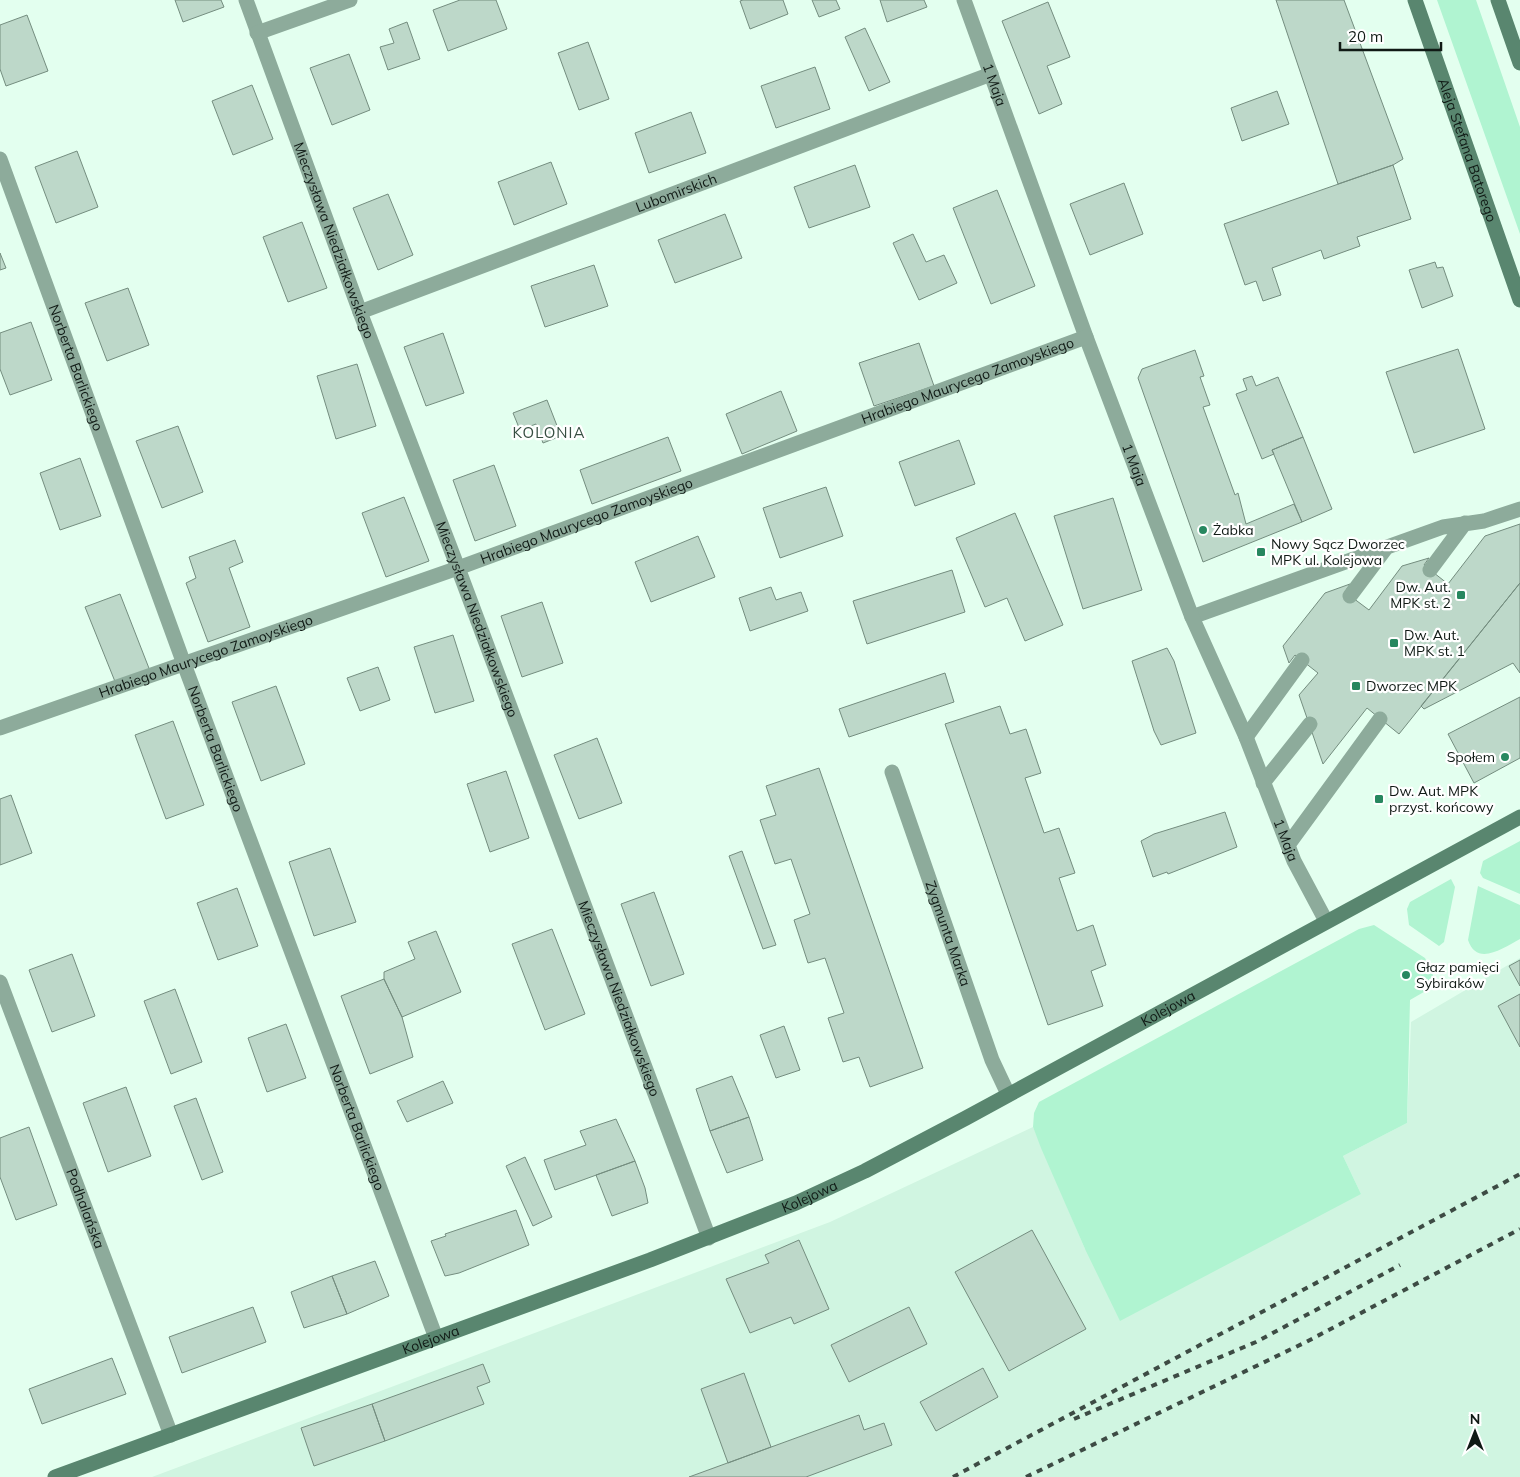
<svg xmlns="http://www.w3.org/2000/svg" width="1520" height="1477" font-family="Mulish,sans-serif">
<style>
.built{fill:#d0f5e1}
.green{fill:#b0f4d1}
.building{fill:#bdd8c9;stroke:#748d7f}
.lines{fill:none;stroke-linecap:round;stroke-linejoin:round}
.lane{stroke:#8dab9b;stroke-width:15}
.street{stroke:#8dab9b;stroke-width:15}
.secondary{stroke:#59866f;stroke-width:15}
.rail{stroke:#3d4b44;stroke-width:4;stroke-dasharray:6 6;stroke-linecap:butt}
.poi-dot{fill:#27875f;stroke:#fff;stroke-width:2}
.labels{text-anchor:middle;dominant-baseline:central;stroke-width:4.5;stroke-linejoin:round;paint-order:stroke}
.street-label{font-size:14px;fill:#101a15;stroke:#fff}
.poi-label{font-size:14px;fill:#101a15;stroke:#fff;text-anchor:start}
.neighbourhood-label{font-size:15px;letter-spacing:1px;fill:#364e41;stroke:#fff}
</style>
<rect width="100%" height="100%" fill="#e3ffef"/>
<path class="built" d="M 1520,958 L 1520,1477 L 152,1477 L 830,1222 L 1033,1127 L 1085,1249 L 1361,1194 L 1343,1156 L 1407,1123 L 1411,1022 Z"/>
<path class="green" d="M 1437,0 L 1476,0 L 1520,127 L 1520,234 Z
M 1520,841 L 1520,894 L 1483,878 L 1480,873 L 1483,861 Z
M 1451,879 L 1455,887 L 1444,942 L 1439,946 L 1409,925 L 1407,909 L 1410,902 Z
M 1478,886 L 1520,905 L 1520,939 C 1503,948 1477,967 1468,940 Z
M 1374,925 L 1425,958 L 1433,975 L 1429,989 L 1410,1000 L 1407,1123 L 1343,1156 L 1361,1194 L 1120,1321 L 1085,1249 L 1041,1148 L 1033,1127 L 1034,1113 L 1039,1102 L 1359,929 Z"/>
<path class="building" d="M 175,0 L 221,0 L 224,7 L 183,22 Z
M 460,0 L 496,0 L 507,29 L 448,51 L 433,10 Z
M 743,0 L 783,0 L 788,14 L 750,29 L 740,1 Z
M 812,0 L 836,0 L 840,9 L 819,17 Z
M 880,0 L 924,0 L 927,7 L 887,22 Z
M 1276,0 L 1344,0 L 1403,159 L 1393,165 L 1338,184 Z
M 1048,2 L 1070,57 L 1047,66 L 1062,104 L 1039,114 L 1002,21 Z
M 27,15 L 48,71 L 6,86 L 0,69 L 0,25 Z
M 407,22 L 420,59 L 388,70 L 380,47 L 394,43 L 389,29 Z
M 865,28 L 890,82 L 869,91 L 845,37 Z
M 588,42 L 609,99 L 579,110 L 558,53 Z
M 349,54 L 370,110 L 332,125 L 310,68 Z
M 815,67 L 830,109 L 776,128 L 761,86 Z
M 252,85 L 273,139 L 233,155 L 212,101 Z
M 1277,91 L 1289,124 L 1242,141 L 1231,108 Z
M 691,112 L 706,153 L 649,173 L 635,133 Z
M 77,151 L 98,207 L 56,223 L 35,167 Z
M 551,162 L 567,204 L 514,225 L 498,182 Z
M 855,165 L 870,207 L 809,228 L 794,187 Z
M 1393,165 L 1411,219 L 1357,237 L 1360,246 L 1324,259 L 1321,250 L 1272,268 L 1281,295 L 1263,301 L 1256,281 L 1245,285 L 1224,224 Z
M 1124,183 L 1143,234 L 1090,255 L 1070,204 Z
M 997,190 L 1035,286 L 991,304 L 953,208 Z
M 388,194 L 413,255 L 378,270 L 353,208 Z
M 725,214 L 742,258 L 675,283 L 658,240 Z
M 302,222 L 327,288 L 288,302 L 263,237 Z
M 913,234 L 926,262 L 944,255 L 957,283 L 919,300 L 893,243 Z
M 0,253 L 6,268 L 0,270 Z
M 1435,262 L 1437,268 L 1443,267 L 1453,296 L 1422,308 L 1409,270 Z
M 594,265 L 608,306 L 545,327 L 531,286 Z
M 128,288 L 149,345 L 107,361 L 85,303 Z
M 31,322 L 52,380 L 10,395 L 0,369 L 0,333 Z
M 443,333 L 464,393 L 426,406 L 404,347 Z
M 919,343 L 934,386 L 874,406 L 859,363 Z
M 1458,349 L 1485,429 L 1414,453 L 1386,372 Z
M 1195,350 L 1204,376 L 1200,377 L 1210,405 L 1203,407 L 1235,495 L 1238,493 L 1246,524 L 1294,504 L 1302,522 L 1203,562 L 1138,378 L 1142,369 Z
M 357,364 L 376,426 L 336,439 L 317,376 Z
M 1252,376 L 1256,386 L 1278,377 L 1303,437 L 1272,450 L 1274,454 L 1262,459 L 1236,394 L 1247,390 L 1243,379 Z
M 781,391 L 797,431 L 742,454 L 726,414 Z
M 547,400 L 561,436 L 543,443 L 536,424 L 520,430 L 513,413 Z
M 178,426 L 203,492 L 162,508 L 136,441 Z
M 668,437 L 681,471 L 592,504 L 580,470 Z
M 1303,437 L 1332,509 L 1302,522 L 1272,450 Z
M 959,440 L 975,484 L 915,506 L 899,462 Z
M 80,458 L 101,516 L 60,530 L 40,473 Z
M 494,465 L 516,526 L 475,541 L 453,480 Z
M 826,487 L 843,536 L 780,558 L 763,508 Z
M 404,497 L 429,561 L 386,577 L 362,513 Z
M 1113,498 L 1142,590 L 1083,609 L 1054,516 Z
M 1015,513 L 1063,625 L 1025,641 L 1007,598 L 985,607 L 956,538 Z
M 1520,524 L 1520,583 L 1399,734 L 1367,708 L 1323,764 L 1299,695 L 1318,673 L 1295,655 L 1289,663 L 1283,646 L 1325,593 L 1350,584 L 1345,592 L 1369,610 L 1402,566 L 1429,558 L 1424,565 L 1448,584 L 1485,536 Z
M 698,536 L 715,577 L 651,602 L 635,562 Z
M 235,540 L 243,562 L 229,568 L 250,627 L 208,642 L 186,583 L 196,578 L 189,557 Z
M 952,570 L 965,612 L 867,644 L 853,601 Z
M 1520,583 L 1520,673 L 1513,663 L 1424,709 L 1421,706 Z
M 771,587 L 776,600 L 801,592 L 808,611 L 750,631 L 739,598 Z
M 120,594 L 152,676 L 118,689 L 85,607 Z
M 542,602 L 563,663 L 522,677 L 501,616 Z
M 453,635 L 474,701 L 435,713 L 414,647 Z
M 1167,648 L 1174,661 L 1196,733 L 1161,745 L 1154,731 L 1132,661 Z
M 378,667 L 390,700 L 360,711 L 347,678 Z
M 945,673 L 954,702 L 849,737 L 839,709 Z
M 276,686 L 305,764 L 261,781 L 232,702 Z
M 1520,697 L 1520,758 L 1474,783 L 1448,734 Z
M 1000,706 L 1010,734 L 1026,729 L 1041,773 L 1025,778 L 1043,830 L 1044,833 L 1059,828 L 1075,873 L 1059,878 L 1077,931 L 1093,925 L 1106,965 L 1091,971 L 1103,1006 L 1048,1025 L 945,724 Z
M 173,721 L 204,805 L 166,819 L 135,735 Z
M 597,738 L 622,803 L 579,819 L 554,755 Z
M 819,768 L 923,1068 L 870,1087 L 859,1057 L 843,1062 L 828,1018 L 844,1013 L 825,958 L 808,963 L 794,920 L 810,914 L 791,859 L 775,864 L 760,820 L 776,815 L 766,786 Z
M 506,771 L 529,838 L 490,852 L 467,784 Z
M 11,795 L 32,853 L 0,865 L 0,799 Z
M 1225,812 L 1237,847 L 1168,874 L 1167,872 L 1153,877 L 1141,841 L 1154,834 Z
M 330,848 L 356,922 L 314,936 L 289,862 Z
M 742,851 L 776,945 L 763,949 L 729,856 Z
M 237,888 L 258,946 L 218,960 L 197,903 Z
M 654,892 L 684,974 L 651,986 L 621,904 Z
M 552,929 L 585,1014 L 545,1030 L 512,944 Z
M 436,931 L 461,992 L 402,1017 L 384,979 L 384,972 L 415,959 L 408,942 Z
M 72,954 L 95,1016 L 52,1032 L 29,970 Z
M 1520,960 L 1520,986 L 1509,966 Z
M 384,979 L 402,1017 L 413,1057 L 370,1074 L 341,996 Z
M 175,989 L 202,1062 L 171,1074 L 144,1001 Z
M 1520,994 L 1520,1047 L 1498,1006 Z
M 286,1024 L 306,1078 L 267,1092 L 248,1038 Z
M 784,1026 L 800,1070 L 776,1078 L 760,1035 Z
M 732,1076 L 749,1117 L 710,1131 L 696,1089 Z
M 443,1081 L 453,1103 L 407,1122 L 397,1101 Z
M 126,1087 L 151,1156 L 108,1172 L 83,1103 Z
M 196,1098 L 223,1172 L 202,1180 L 174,1106 Z
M 749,1117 L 763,1160 L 727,1173 L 710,1131 Z
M 616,1119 L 635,1161 L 555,1190 L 544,1160 L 586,1145 L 580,1131 Z
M 29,1127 L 57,1205 L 16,1220 L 0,1177 L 0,1138 Z
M 525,1157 L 552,1217 L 533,1226 L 506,1166 Z
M 635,1161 L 645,1188 L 648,1203 L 612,1216 L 596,1175 Z
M 516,1210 L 529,1245 L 459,1273 L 445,1276 L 431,1241 L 446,1236 L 445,1234 Z
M 1032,1230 L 1086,1329 L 1009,1371 L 955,1272 Z
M 799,1240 L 829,1309 L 794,1324 L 791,1317 L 750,1333 L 726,1279 L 769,1263 L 765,1255 Z
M 375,1261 L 389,1296 L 347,1314 L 332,1276 Z
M 332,1276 L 347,1314 L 304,1328 L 291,1292 Z
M 253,1307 L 266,1342 L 182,1373 L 169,1337 Z
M 909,1307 L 927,1344 L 849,1382 L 831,1345 Z
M 112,1358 L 126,1394 L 42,1424 L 29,1389 Z
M 483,1364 L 490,1382 L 477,1387 L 484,1404 L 385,1441 L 372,1404 Z
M 983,1368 L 998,1397 L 936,1431 L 920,1402 Z
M 744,1373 L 771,1447 L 728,1463 L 701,1389 Z
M 372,1404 L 385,1441 L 314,1466 L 301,1428 Z
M 859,1415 L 864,1430 L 884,1423 L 892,1445 L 806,1477 L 689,1477 Z"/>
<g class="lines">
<path class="lane" d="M 1430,570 L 1465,523
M 1350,596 L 1386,548
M 1192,617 L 1443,527 L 1484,521 L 1520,509
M 1246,737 L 1302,660
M 1263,783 L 1310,724
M 1288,845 L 1380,719"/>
<g class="street">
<path id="s1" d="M 246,0 L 360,312 L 458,568 L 709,1238"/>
<path id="s2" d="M 964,0 L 1086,337 L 1192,617 L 1246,737 L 1294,861 L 1326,921"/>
<path d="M 257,33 L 350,0"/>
<path id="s3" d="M 0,159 L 184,664 L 436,1338"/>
<path id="s4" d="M 360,312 L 991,74"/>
<path id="s5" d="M 0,728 L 458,568 L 1086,337"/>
<path id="s6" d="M 892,772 L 992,1060 L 1008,1094"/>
<path id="s7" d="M 0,982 L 171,1435"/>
</g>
<g class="secondary">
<path id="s8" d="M 1415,0 L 1520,300"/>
<path d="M 1498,0 L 1520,63"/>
<path id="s9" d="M 55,1477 L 650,1260 L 796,1203 L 865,1171 L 966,1118 L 1520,817"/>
</g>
<path class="rail" d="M 1074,1419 L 1256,1342 L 1400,1265
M 953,1477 L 1520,1174
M 1026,1477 L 1306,1342 L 1520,1229"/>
</g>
<g class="poi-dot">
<circle cx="1203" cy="530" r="5"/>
<rect x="1256" y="547" width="10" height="10" rx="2.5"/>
<rect x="1456" y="590" width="10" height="10" rx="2.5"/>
<rect x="1389" y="638" width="10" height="10" rx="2.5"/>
<rect x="1351" y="681" width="10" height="10" rx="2.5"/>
<circle cx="1505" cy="757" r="5"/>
<rect x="1374" y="794" width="10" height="10" rx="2.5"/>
<circle cx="1406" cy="975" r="5"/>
</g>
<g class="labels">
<g class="street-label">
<text stroke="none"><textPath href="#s2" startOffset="90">1 Maja</textPath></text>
<text stroke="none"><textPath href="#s8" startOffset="159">Aleja Stefana Batorego</textPath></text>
<text stroke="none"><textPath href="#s4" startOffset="338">Lubomirskich</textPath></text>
<text stroke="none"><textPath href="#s1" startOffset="256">Mieczysława Niedziałkowskiego</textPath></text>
<text stroke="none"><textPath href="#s3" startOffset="222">Norberta Barlickiego</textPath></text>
<text stroke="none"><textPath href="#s5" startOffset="1028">Hrabiego Maurycego Zamoyskiego</textPath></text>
<text stroke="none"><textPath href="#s2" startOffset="495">1 Maja</textPath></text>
<text stroke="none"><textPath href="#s5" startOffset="622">Hrabiego Maurycego Zamoyskiego</textPath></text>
<text stroke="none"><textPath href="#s1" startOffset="661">Mieczysława Niedziałkowskiego</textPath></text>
<text stroke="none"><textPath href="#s5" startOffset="218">Hrabiego Maurycego Zamoyskiego</textPath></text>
<text stroke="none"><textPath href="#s3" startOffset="628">Norberta Barlickiego</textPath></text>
<text stroke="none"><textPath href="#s2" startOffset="900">1 Maja</textPath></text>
<text stroke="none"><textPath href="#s6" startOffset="171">Zygmunta Marka</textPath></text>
<text stroke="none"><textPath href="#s1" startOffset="1066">Mieczysława Niedziałkowskiego</textPath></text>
<text stroke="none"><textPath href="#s9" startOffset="1210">Kolejowa</textPath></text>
<text stroke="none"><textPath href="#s3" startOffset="1032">Norberta Barlickiego</textPath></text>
<text stroke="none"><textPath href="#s9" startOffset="805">Kolejowa</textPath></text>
<text stroke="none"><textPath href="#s7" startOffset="242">Podhalańska</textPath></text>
<text stroke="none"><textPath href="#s9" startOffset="400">Kolejowa</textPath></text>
</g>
<g class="poi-label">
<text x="1213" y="530">Żabka</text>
<text x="1271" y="544">Nowy Sącz Dworzec<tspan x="1271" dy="16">MPK ul. Kolejowa</tspan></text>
<text x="1451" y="587" text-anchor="end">Dw. Aut.<tspan x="1451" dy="16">MPK st. 2</tspan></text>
<text x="1404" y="635">Dw. Aut.<tspan x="1404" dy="16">MPK st. 1</tspan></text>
<text x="1366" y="686">Dworzec MPK</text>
<text x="1495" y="757" text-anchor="end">Społem</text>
<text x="1389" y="791">Dw. Aut. MPK<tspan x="1389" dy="16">przyst. końcowy</tspan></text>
<text x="1416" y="967">Głaz pamięci<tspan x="1416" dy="16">Sybiraków</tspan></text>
</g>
<g class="neighbourhood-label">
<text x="549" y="432">KOLONIA</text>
</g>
</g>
<g transform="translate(1475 1432)" stroke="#ffffff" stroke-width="4" paint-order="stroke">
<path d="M0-4L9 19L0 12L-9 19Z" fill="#101a15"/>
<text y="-8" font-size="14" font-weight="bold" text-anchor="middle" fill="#101a15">N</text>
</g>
<path d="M1340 42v8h101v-8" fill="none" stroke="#101a15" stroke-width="2.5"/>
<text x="1348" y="42" font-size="15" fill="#101a15" stroke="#ffffff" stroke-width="4" paint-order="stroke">20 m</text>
</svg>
